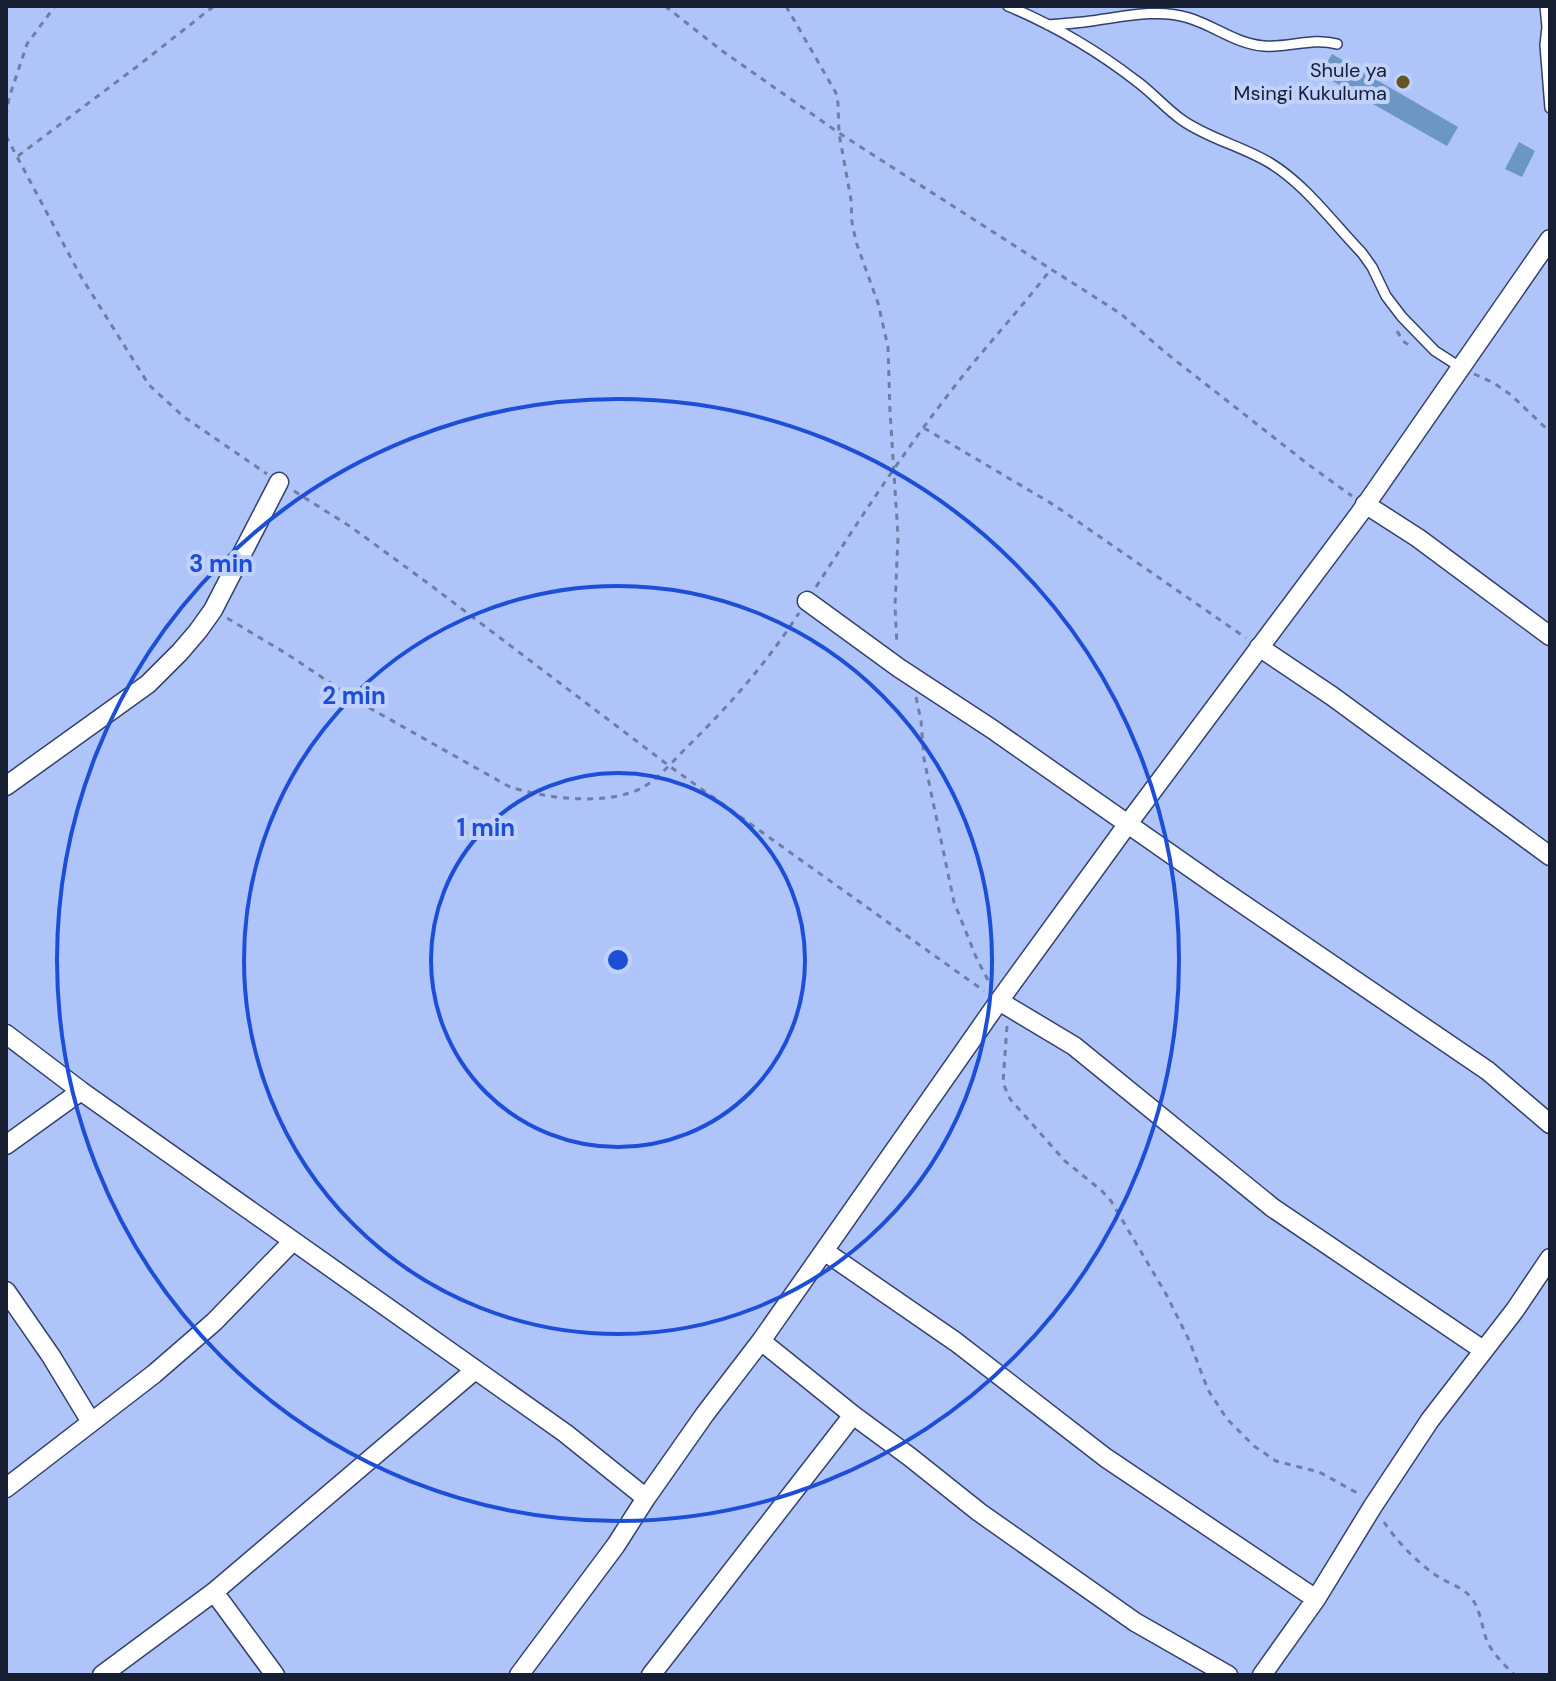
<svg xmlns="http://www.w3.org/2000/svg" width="1556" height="1681" font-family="'DM Sans',sans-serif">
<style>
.building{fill:#6c97c2}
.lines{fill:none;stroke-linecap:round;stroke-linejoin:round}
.lane-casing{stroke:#32416e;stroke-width:12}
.street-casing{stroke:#32416e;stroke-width:21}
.path{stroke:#6f7ea5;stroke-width:3;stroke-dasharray:6 6;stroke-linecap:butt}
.lane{stroke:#fff;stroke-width:9}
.street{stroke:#fff;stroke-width:18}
.ring{fill:none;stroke:#1d4ed8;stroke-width:4}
.poi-dot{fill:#665322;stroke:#c0d1fc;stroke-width:3}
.labels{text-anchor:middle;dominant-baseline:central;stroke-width:8;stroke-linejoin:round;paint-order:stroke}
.poi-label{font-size:20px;fill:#171e32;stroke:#c0d1fc;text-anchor:end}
.centre{fill:#1d4ed8;stroke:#c0d1fc;stroke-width:4}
.ring-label{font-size:24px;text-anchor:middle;font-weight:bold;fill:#1d4ed8;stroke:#c0d1fc;stroke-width:8;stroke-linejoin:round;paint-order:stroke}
</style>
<rect width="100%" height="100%" fill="#afc4f9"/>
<path class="building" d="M 1332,54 L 1458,127 L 1447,146 L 1320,74 Z
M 1519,142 L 1535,151 L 1522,177 L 1505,169 Z"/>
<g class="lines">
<g class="lane-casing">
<path id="lane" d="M 1008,6 C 1053,25 1096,50 1135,80 C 1152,92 1165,108 1182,120 C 1209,139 1242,146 1270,163 C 1306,185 1333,223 1362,253 L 1372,267 L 1386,296 L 1402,317 L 1435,351 L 1460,367
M 1545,6 L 1547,27 L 1545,45 L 1550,108
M 1048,25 C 1062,24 1077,23 1091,21 C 1122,17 1158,8 1189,18 C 1215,26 1236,44 1264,46 C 1289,48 1313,37 1337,44"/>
</g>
<g class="street-casing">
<path id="street" d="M 1365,504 L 1418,538 L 1550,636
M 807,601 L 899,668 L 992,729 L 1215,885 L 1488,1071 L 1550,1124
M 1259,647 L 1332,696 L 1550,856
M 6,786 L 148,684 L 180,652 L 198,631 L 213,610 L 279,482
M 999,1001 L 1074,1046 L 1273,1208 L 1483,1350
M 6,1034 L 81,1091 L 565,1433 L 646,1498
M 6,1145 L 81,1091
M 824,1251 L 956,1342 L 1106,1458 L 1316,1599
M 6,1291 L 51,1356 L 91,1422
M 761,1341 L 853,1415 L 910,1457 L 979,1512 L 1135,1622 L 1228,1675
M 6,1488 L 154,1374 L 214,1322 L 293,1241
M 214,1592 L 275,1675
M 102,1675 L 214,1592 L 475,1370
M 519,1675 L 616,1545 L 646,1498 L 705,1414 L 761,1341 L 999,1001 L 1127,825 L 1360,513 L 1550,239
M 651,1675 L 853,1415
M 1262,1675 L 1316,1599 L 1373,1506 L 1430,1420 L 1515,1310 L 1550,1258"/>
</g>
<path class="path" d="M 665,6 L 721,50 L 839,133 L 1121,314 L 1166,353 L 1309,465 L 1352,496
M 786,6 L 836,93 L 838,103 L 839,133 L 851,200 L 852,222 L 856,242 L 878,303 L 888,347 L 890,411 L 898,536 L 895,607 L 897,645
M 6,116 L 9,98 L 27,44 L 55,6
M 6,136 L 80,275 L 149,385 L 184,417 L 267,474
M 18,156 L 139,65 L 214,6
M 1397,331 L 1403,341 L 1413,348
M 1474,374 L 1494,383 L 1511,395 L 1550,432
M 924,428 L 1054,505 L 1246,638
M 294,491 L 351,527 L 429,584 L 668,765 L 984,991
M 816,587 C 859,520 902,454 951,391 C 983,349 1019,311 1051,269
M 227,618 L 287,654 L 359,702 L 508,786 C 544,799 611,807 645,786 C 660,777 673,761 685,749 C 728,707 766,664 799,613
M 916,697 L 921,721 L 924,759 L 954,902 L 976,957 L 991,986
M 1007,1026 L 1003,1083 L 1010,1099 L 1065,1161 L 1102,1191 L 1111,1201 L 1166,1294 L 1189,1340 L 1208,1390 L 1227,1419 L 1254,1446 L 1276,1461 L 1319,1472 L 1361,1495
M 1384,1522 C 1397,1542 1417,1562 1437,1576 C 1449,1584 1464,1587 1473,1600 C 1481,1613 1482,1628 1487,1641 C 1493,1654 1505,1666 1515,1675"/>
<use href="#lane" class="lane"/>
<use href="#street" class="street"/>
</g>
<g class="ring">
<circle cx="618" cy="960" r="187"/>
<circle cx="618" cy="960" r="374"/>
<circle cx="618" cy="960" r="561"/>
</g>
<circle class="poi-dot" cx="1403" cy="82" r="8"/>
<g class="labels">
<g class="poi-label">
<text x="1387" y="70">Shule ya<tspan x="1387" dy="23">Msingi Kukuluma</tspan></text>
</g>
</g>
<circle cx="618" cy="960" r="12" class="centre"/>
<g class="ring-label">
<text x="221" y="572">3 min</text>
<text x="354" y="704">2 min</text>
<text x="486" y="836">1 min</text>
</g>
<rect width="1556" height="1681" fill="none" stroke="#171e32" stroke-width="16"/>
</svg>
